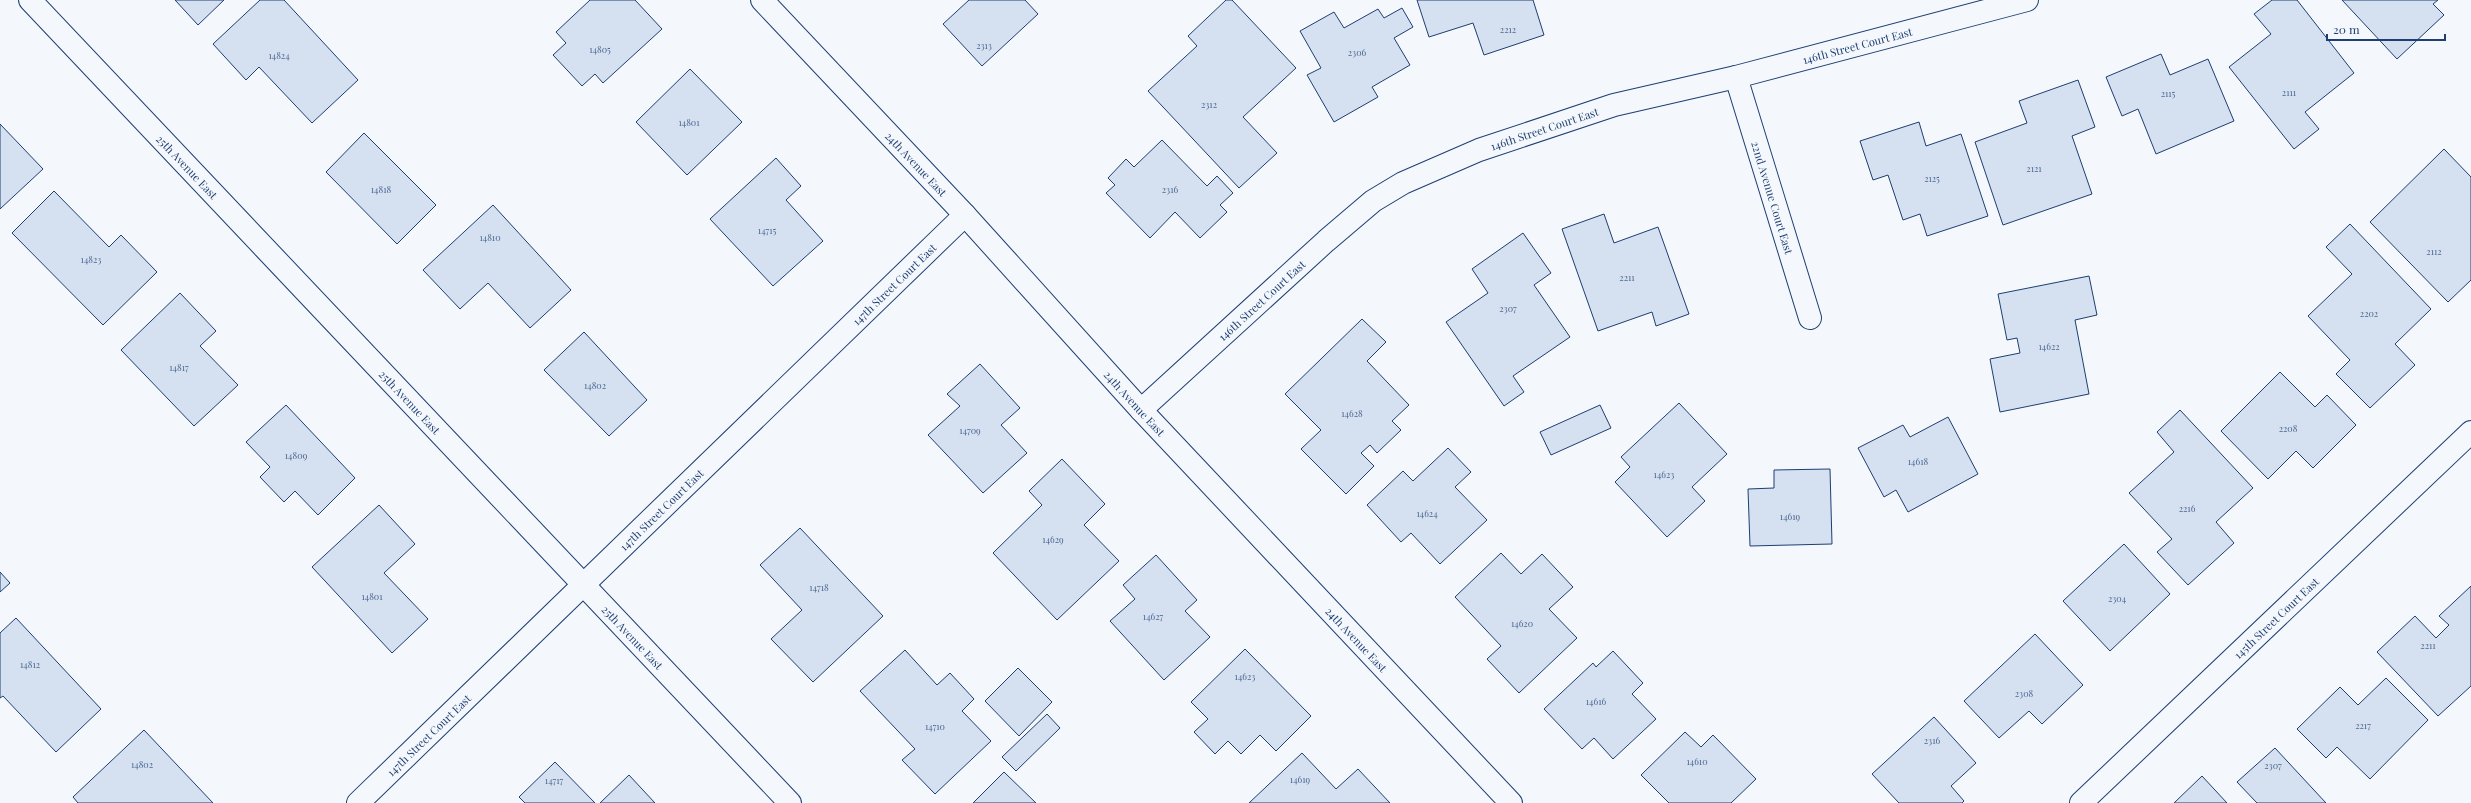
<svg xmlns="http://www.w3.org/2000/svg" width="2471" height="803" font-family="'Playfair Display',serif">
<style>
.building{fill:#d5e0f0;stroke:#1d3f73}
.lines{fill:none;stroke-linecap:round;stroke-linejoin:round}
.minor-casing{stroke:#1d3f73;stroke-width:24}
.minor{stroke:#f4f7fb;stroke-width:22}
.labels{text-anchor:middle;dominant-baseline:central;stroke-width:3;stroke-linejoin:round;paint-order:stroke}
.number-label{font-size:9px;fill:#4b6792}
.street-label{font-size:11px;fill:#1d3f73;stroke:#f4f7fb}
</style>
<rect width="100%" height="100%" fill="#f4f7fb"/>
<path class="building" d="M 175,0 L 224,0 L 198,25 Z
M 260,0 L 284,0 L 358,80 L 312,123 L 259,67 L 246,80 L 213,44 Z
M 590,0 L 635,0 L 662,29 L 603,83 L 595,74 L 582,86 L 553,55 L 566,43 L 556,32 Z
M 969,0 L 1025,0 L 1038,14 L 982,66 L 943,24 Z
M 1226,0 L 1232,0 L 1296,68 L 1243,117 L 1277,153 L 1239,188 L 1148,91 L 1197,46 L 1188,36 Z
M 1417,0 L 1533,0 L 1544,35 L 1484,55 L 1473,23 L 1429,37 Z
M 2272,0 L 2297,0 L 2354,73 L 2305,112 L 2319,129 L 2294,149 L 2229,67 L 2271,34 L 2254,14 Z
M 2342,0 L 2438,0 L 2433,4 L 2444,15 L 2397,59 Z
M 1402,8 L 1413,27 L 1394,38 L 1410,65 L 1372,87 L 1378,97 L 1334,122 L 1307,75 L 1321,68 L 1300,31 L 1334,12 L 1344,28 L 1378,9 L 1384,18 Z
M 2161,54 L 2170,75 L 2208,59 L 2234,121 L 2156,154 L 2138,109 L 2122,116 L 2106,77 Z
M 690,69 L 742,122 L 687,175 L 636,122 Z
M 2078,80 L 2095,127 L 2072,136 L 2092,194 L 2003,225 L 1975,142 L 2027,123 L 2019,101 Z
M 1919,122 L 1926,146 L 1961,134 L 1988,216 L 1927,236 L 1920,214 L 1903,220 L 1888,175 L 1873,180 L 1860,141 Z
M 0,124 L 43,169 L 0,209 Z
M 364,133 L 436,205 L 397,244 L 326,172 Z
M 1162,140 L 1207,186 L 1217,176 L 1233,193 L 1220,205 L 1227,212 L 1200,238 L 1175,212 L 1150,238 L 1106,193 L 1115,185 L 1108,178 L 1126,159 L 1134,167 Z
M 2444,149 L 2471,177 L 2471,280 L 2448,302 L 2370,222 Z
M 776,158 L 801,186 L 786,200 L 823,241 L 773,286 L 710,219 Z
M 54,191 L 109,247 L 121,235 L 157,272 L 103,325 L 12,233 Z
M 493,205 L 571,290 L 530,328 L 488,283 L 460,309 L 423,270 Z
M 1604,214 L 1614,243 L 1658,227 L 1689,314 L 1656,326 L 1652,312 L 1598,331 L 1562,229 Z
M 2350,224 L 2431,309 L 2395,344 L 2415,365 L 2370,408 L 2336,374 L 2350,360 L 2308,316 L 2352,274 L 2326,247 Z
M 1523,233 L 1551,273 L 1534,285 L 1570,337 L 1513,376 L 1524,392 L 1504,406 L 1446,322 L 1488,293 L 1472,269 Z
M 2089,276 L 2097,315 L 2075,320 L 2089,394 L 2000,412 L 1990,359 L 2020,353 L 2017,338 L 2007,340 L 1998,294 Z
M 180,293 L 216,331 L 200,346 L 238,385 L 194,426 L 121,350 Z
M 1362,319 L 1386,342 L 1367,361 L 1409,405 L 1392,421 L 1401,430 L 1377,453 L 1370,445 L 1361,453 L 1374,466 L 1346,494 L 1301,449 L 1321,430 L 1285,394 Z
M 584,332 L 647,400 L 609,436 L 544,370 Z
M 980,364 L 1020,408 L 1001,425 L 1027,453 L 983,493 L 928,435 L 960,406 L 947,394 Z
M 2280,372 L 2315,407 L 2327,395 L 2356,425 L 2313,468 L 2296,451 L 2268,479 L 2221,431 Z
M 1679,403 L 1727,454 L 1692,487 L 1705,501 L 1667,537 L 1615,482 L 1630,467 L 1621,457 Z
M 286,405 L 355,478 L 318,515 L 295,491 L 284,502 L 260,477 L 270,467 L 246,442 Z
M 1600,405 L 1611,428 L 1551,455 L 1540,432 Z
M 2180,410 L 2253,488 L 2216,522 L 2234,543 L 2188,585 L 2157,552 L 2172,539 L 2129,493 L 2174,452 L 2157,432 Z
M 1948,417 L 1978,474 L 1908,512 L 1896,490 L 1884,497 L 1858,448 L 1903,425 L 1910,437 Z
M 1448,448 L 1471,472 L 1455,487 L 1487,520 L 1440,564 L 1411,533 L 1401,542 L 1367,505 L 1403,471 L 1413,481 Z
M 1062,459 L 1105,504 L 1084,525 L 1119,561 L 1057,620 L 993,553 L 1042,505 L 1029,491 Z
M 1830,469 L 1832,544 L 1750,546 L 1748,489 L 1774,488 L 1774,470 Z
M 379,505 L 415,544 L 384,573 L 428,619 L 392,653 L 312,567 Z
M 800,528 L 883,616 L 813,682 L 771,639 L 802,610 L 760,565 Z
M 2124,544 L 2170,594 L 2110,651 L 2063,601 Z
M 1501,553 L 1521,574 L 1542,554 L 1573,587 L 1549,609 L 1577,638 L 1519,693 L 1487,659 L 1501,646 L 1455,597 Z
M 1156,555 L 1197,600 L 1185,611 L 1210,637 L 1164,680 L 1110,621 L 1135,599 L 1123,585 Z
M 0,572 L 10,583 L 0,592 Z
M 2471,586 L 2471,686 L 2438,716 L 2377,652 L 2415,616 L 2436,638 L 2449,625 L 2439,616 Z
M 16,618 L 101,709 L 56,752 L 3,696 L 0,698 L 0,633 Z
M 2035,634 L 2083,685 L 2042,724 L 2029,711 L 1999,738 L 1964,701 Z
M 1245,649 L 1311,716 L 1276,751 L 1260,735 L 1241,754 L 1228,741 L 1215,754 L 1194,732 L 1208,719 L 1191,702 Z
M 905,650 L 937,685 L 950,673 L 974,699 L 962,711 L 991,741 L 935,794 L 902,760 L 915,749 L 860,691 Z
M 1613,651 L 1643,683 L 1632,694 L 1656,719 L 1613,759 L 1594,738 L 1582,749 L 1544,709 L 1593,663 L 1596,667 Z
M 1018,668 L 1052,702 L 1019,736 L 985,701 Z
M 2386,678 L 2428,720 L 2370,779 L 2337,747 L 2326,758 L 2297,729 L 2340,687 L 2358,705 Z
M 1047,714 L 1060,728 L 1016,771 L 1002,757 Z
M 1934,717 L 1976,763 L 1951,786 L 1964,801 L 1962,803 L 1899,803 L 1872,774 Z
M 144,730 L 213,803 L 78,803 L 73,797 Z
M 1685,732 L 1701,747 L 1713,735 L 1756,779 L 1731,803 L 1669,803 L 1641,775 Z
M 2275,748 L 2326,803 L 2257,803 L 2237,782 Z
M 1302,753 L 1336,789 L 1358,769 L 1390,803 L 1249,803 Z
M 555,762 L 595,803 L 525,803 L 519,797 Z
M 1004,772 L 1036,803 L 973,803 Z
M 629,775 L 655,803 L 600,803 Z
M 2202,776 L 2227,803 L 2174,803 Z"/>
<g class="lines">
<g class="minor-casing">
<g id="minor">
<path id="s1" d="M 30,0 L 790,803"/>
<path id="s2" d="M 762,0 L 965,215 L 1141,410 L 1511,803"/>
<path id="s3" d="M 1736,77 L 1810,318"/>
<path id="s4" d="M 1141,410 L 1326,241 L 1373,201 L 1403,183 L 1479,150 L 1614,105 L 1736,77 L 2027,0"/>
<path id="s5" d="M 358,803 L 965,215"/>
<path id="s6" d="M 2081,803 L 2471,432"/>
</g>
</g>
<use href="#minor" class="minor"/>
</g>
<g class="labels">
<g class="number-label">
<text x="1508" y="29">2212</text>
<text x="984" y="45">2313</text>
<text x="600" y="49">14805</text>
<text x="1357" y="52">2306</text>
<text x="279" y="55">14824</text>
<text x="2289" y="92">2111</text>
<text x="2168" y="93">2115</text>
<text x="1209" y="104">2312</text>
<text x="689" y="122">14801</text>
<text x="2034" y="168">2121</text>
<text x="1932" y="178">2125</text>
<text x="381" y="189">14818</text>
<text x="1170" y="189">2316</text>
<text x="767" y="230">14715</text>
<text x="490" y="237">14810</text>
<text x="2434" y="251">2112</text>
<text x="91" y="259">14823</text>
<text x="1627" y="277">2211</text>
<text x="1508" y="308">2307</text>
<text x="2369" y="313">2202</text>
<text x="2049" y="346">14622</text>
<text x="179" y="367">14817</text>
<text x="595" y="385">14802</text>
<text x="1352" y="413">14628</text>
<text x="2288" y="428">2208</text>
<text x="970" y="430">14709</text>
<text x="296" y="455">14809</text>
<text x="1918" y="461">14618</text>
<text x="1664" y="474">14623</text>
<text x="2187" y="508">2216</text>
<text x="1427" y="513">14624</text>
<text x="1790" y="516">14619</text>
<text x="1053" y="539">14629</text>
<text x="819" y="587">14718</text>
<text x="372" y="596">14801</text>
<text x="2117" y="598">2304</text>
<text x="1153" y="616">14627</text>
<text x="1522" y="623">14620</text>
<text x="2428" y="645">2211</text>
<text x="30" y="664">14812</text>
<text x="1245" y="676">14623</text>
<text x="2024" y="693">2308</text>
<text x="1596" y="701">14616</text>
<text x="2363" y="725">2217</text>
<text x="935" y="726">14710</text>
<text x="1932" y="740">2316</text>
<text x="1697" y="761">14610</text>
<text x="142" y="764">14802</text>
<text x="2273" y="765">2307</text>
<text x="1300" y="779">14619</text>
<text x="554" y="780">14717</text>
</g>
<g class="street-label">
<text stroke="none"><textPath href="#s4" startOffset="823">146th Street Court East</textPath></text>
<text stroke="none"><textPath href="#s4" startOffset="499">146th Street Court East</textPath></text>
<text stroke="none"><textPath href="#s2" startOffset="225">24th Avenue East</textPath></text>
<text stroke="none"><textPath href="#s1" startOffset="229">25th Avenue East</textPath></text>
<text stroke="none"><textPath href="#s3" startOffset="126">22nd Avenue Court East</textPath></text>
<text stroke="none"><textPath href="#s5" startOffset="746">147th Street Court East</textPath></text>
<text stroke="none"><textPath href="#s4" startOffset="163">146th Street Court East</textPath></text>
<text stroke="none"><textPath href="#s1" startOffset="553">25th Avenue East</textPath></text>
<text stroke="none"><textPath href="#s2" startOffset="549">24th Avenue East</textPath></text>
<text stroke="none"><textPath href="#s5" startOffset="422">147th Street Court East</textPath></text>
<text stroke="none"><textPath href="#s6" startOffset="269">145th Street Court East</textPath></text>
<text stroke="none"><textPath href="#s1" startOffset="877">25th Avenue East</textPath></text>
<text stroke="none"><textPath href="#s2" startOffset="873">24th Avenue East</textPath></text>
<text stroke="none"><textPath href="#s5" startOffset="98">147th Street Court East</textPath></text>
</g>
</g>
<path d="M2327 34v6h118v-6" fill="none" stroke="#1d3f73" stroke-width="2"/>
<text x="2333" y="34" font-size="12" fill="#1d3f73" stroke="#f4f7fb" stroke-width="3" paint-order="stroke">20 m</text>
</svg>
